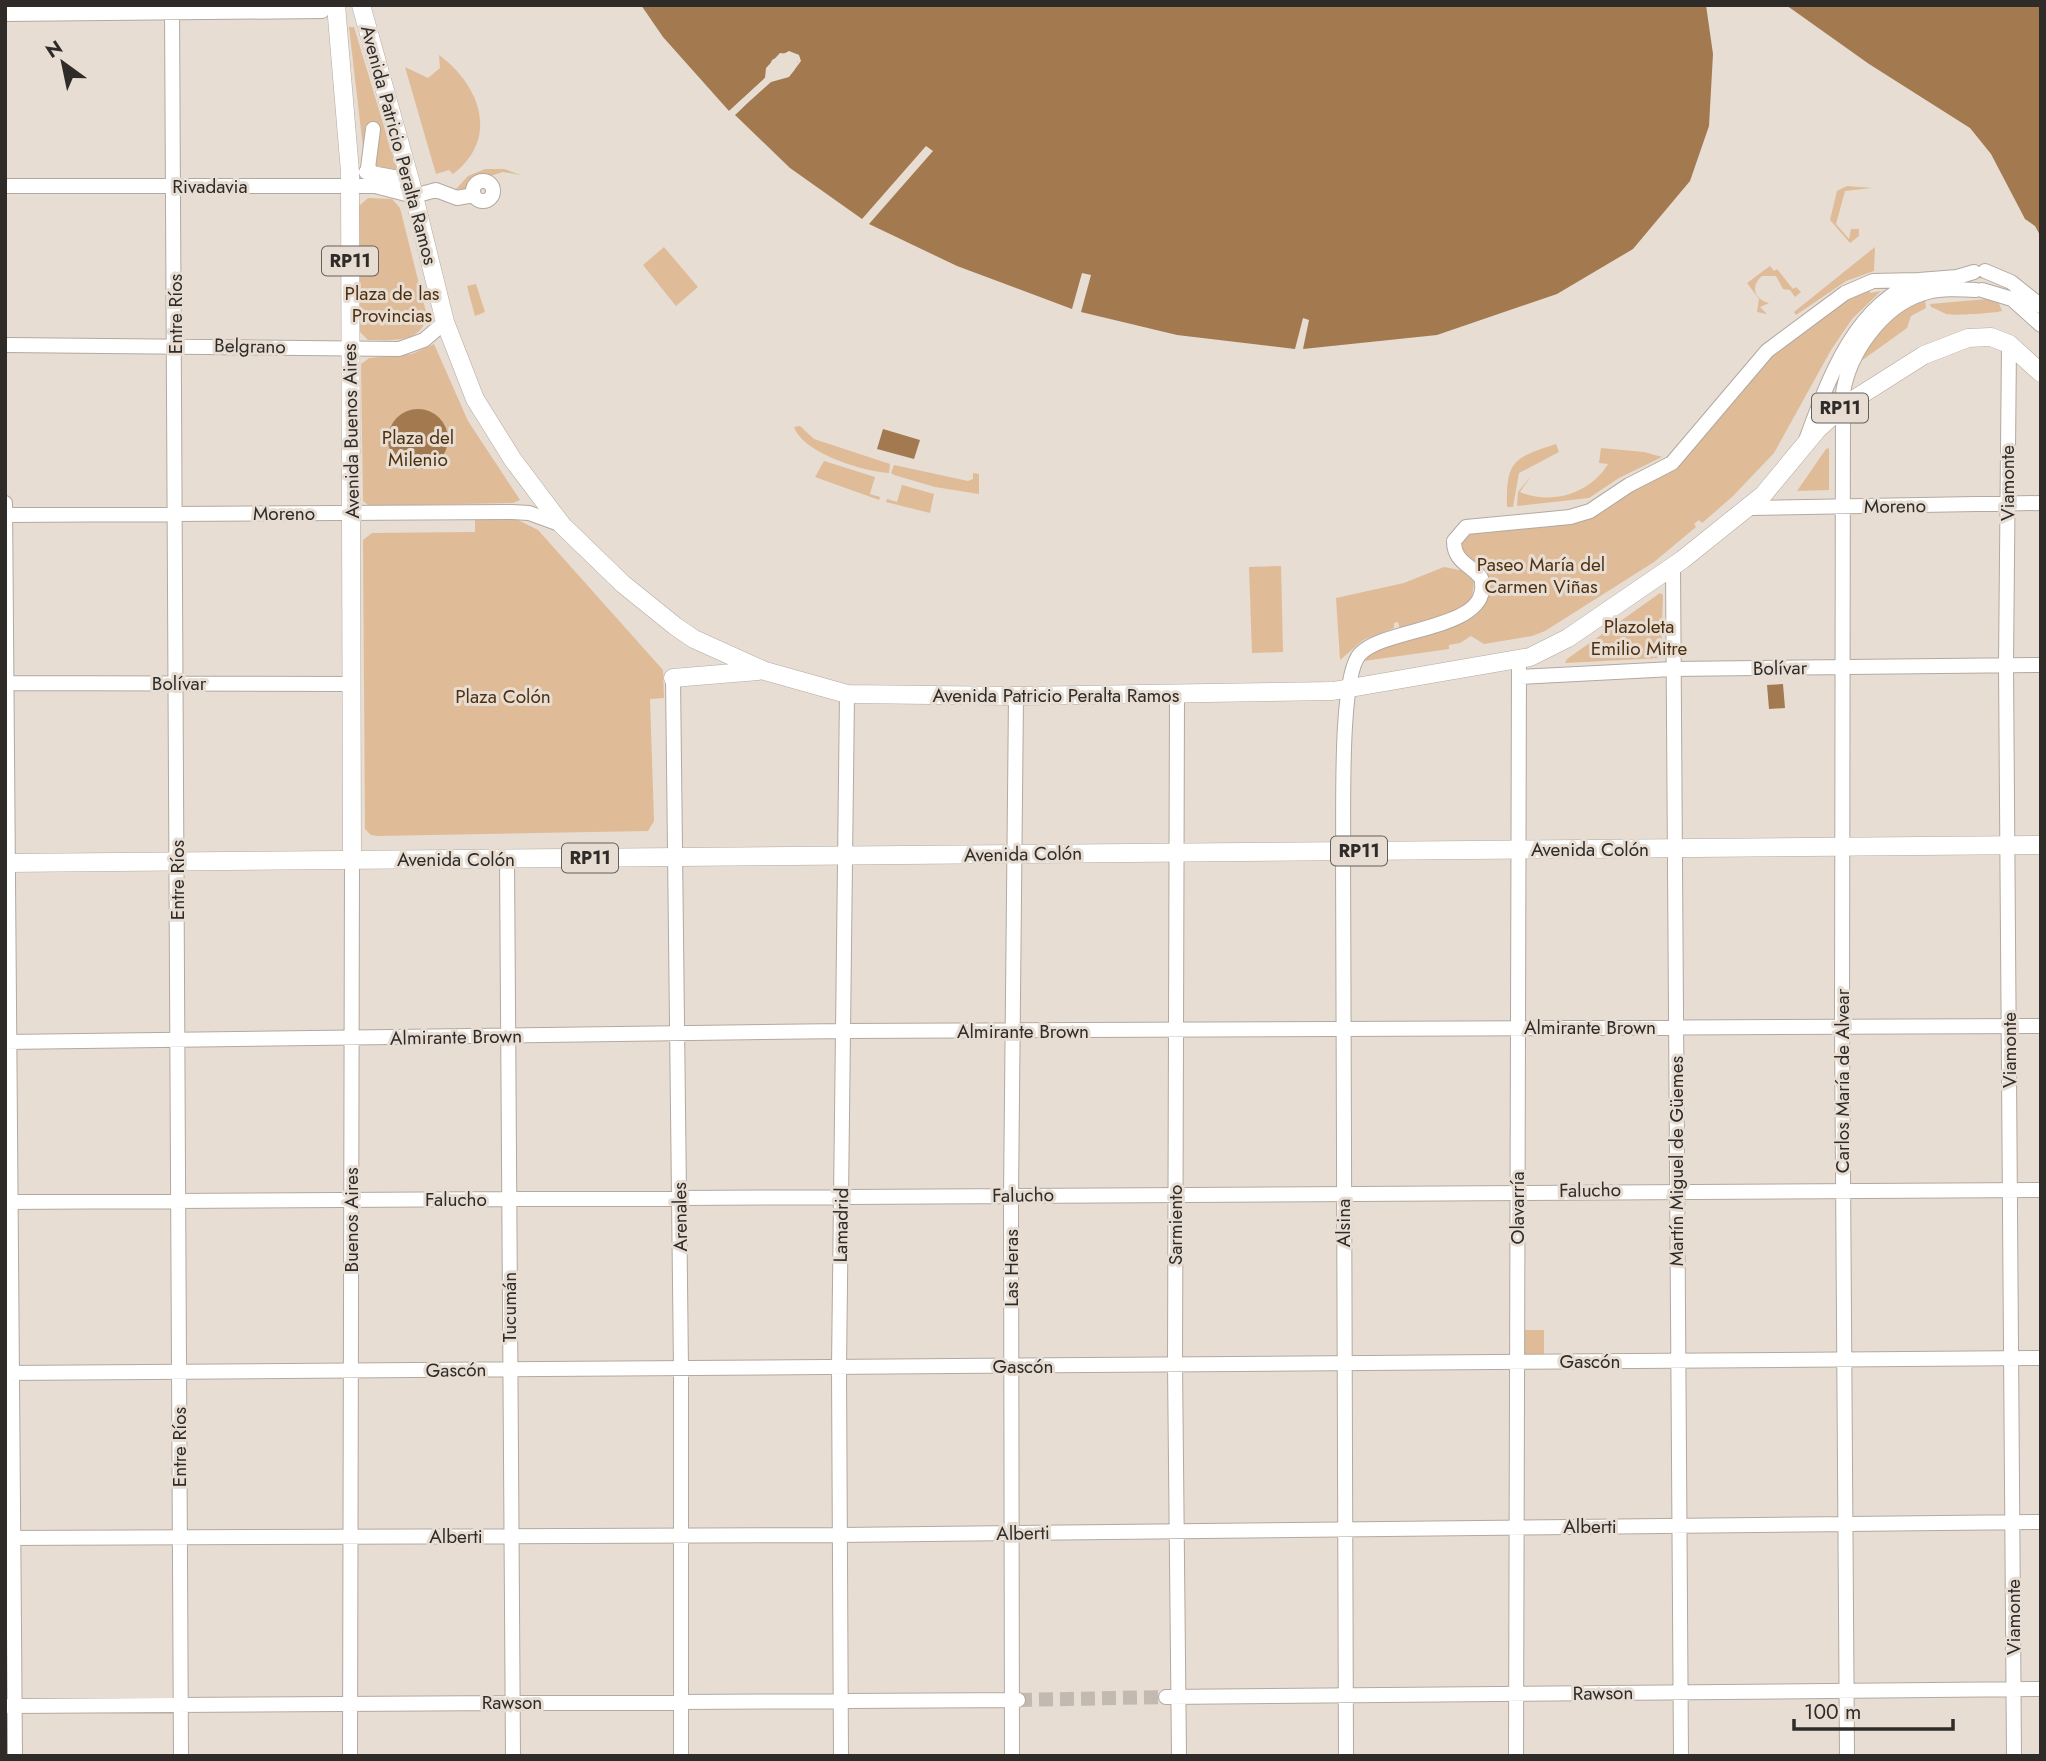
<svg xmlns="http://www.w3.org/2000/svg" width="2046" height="1761" font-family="Jost,sans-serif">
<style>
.green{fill:#dfbb98}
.water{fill:#a37950}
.pier{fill:#e7ddd3}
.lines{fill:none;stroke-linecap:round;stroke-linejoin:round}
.minor-tunnel{stroke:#c2b9b1;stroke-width:14;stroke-dasharray:14 7;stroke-linecap:butt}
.minor-casing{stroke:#b2a9a0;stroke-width:16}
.major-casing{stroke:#b2a9a0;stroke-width:19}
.minor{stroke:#fff;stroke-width:14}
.major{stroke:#fff;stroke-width:18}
.labels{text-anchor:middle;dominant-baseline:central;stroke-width:6;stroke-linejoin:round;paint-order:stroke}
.shield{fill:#e7ddd3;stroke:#66605b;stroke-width:2}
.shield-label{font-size:18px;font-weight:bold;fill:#2f2b28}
.street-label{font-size:19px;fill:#2f2b28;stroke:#e7ddd3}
.park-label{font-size:19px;fill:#4e300e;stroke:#e7ddd3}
</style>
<rect width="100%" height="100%" fill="#e7ddd3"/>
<path class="green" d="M 349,27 L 354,27 L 398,173 L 365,165 Z
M 439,55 C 480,85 500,138 453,174 L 449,170 L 436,174 L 405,67 L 428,78 L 440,68 Z
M 485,169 L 504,169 L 521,175 L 503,172 L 490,176 L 480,175 L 466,189 L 456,189 L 468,176 Z
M 1847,186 L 1872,188 L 1845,191 L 1836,224 L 1849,239 L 1851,229 L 1859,229 L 1859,236 L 1850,243 L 1830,220 L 1837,191 Z
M 368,198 L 392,199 L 400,208 L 427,316 C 421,344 391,340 368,340 L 360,332 L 359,206 Z
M 664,247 L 698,287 L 676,306 L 643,265 Z
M 1875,247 L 1874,271 L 1846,281 L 1796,315 L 1794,312 Z
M 1770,266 L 1774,271 L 1777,269 L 1793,289 L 1796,287 L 1801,292 L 1795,297 L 1790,290 L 1783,289 L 1776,276 L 1762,276 C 1750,286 1754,299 1769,303 L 1760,307 L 1767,314 L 1757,312 L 1759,299 L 1747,283 Z
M 476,284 L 485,312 L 475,316 L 467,286 Z
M 1869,287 L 1870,293 L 1881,291 L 1852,319 L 1831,350 L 1774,453 L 1732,497 L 1702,523 L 1699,520 L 1694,524 L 1696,527 L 1654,562 L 1545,631 L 1532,636 L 1484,644 L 1471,636 L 1460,643 L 1449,645 L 1449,649 L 1364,661 C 1388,621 1477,646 1489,594 C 1490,589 1490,582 1487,578 C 1484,572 1475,569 1471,564 C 1466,559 1463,551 1459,545 L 1466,533 L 1565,522 L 1658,476 L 1767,358 L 1847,297 Z
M 1925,299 L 1926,308 L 1911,316 L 1907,328 L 1861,361 C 1869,335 1900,310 1925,299 Z
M 1987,299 L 1998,301 L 2002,311 C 1997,313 1950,316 1946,314 C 1941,312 1937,309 1931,307 L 1930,304 Z
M 434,344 L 468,421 L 520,500 L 513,503 L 369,506 L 363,501 L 361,364 L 369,358 L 412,354 Z
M 800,426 L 814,439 L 890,464 L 889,473 C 862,471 803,453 794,427 Z
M 1556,444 L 1559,452 L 1519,473 L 1513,507 L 1507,507 C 1506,461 1513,458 1556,444 Z
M 1601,448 L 1644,452 L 1662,457 L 1619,478 L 1589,498 L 1517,506 L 1518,492 L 1531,476 L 1520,492 C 1552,505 1590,494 1608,464 L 1599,463 Z
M 1829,448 L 1829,490 L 1797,491 L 1826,449 Z
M 824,461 L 875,477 L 870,494 L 880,497 L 879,500 L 815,477 Z
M 894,465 L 968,481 L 973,479 L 973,473 L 979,474 L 979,494 L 935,487 L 894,475 L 891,473 Z
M 902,485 L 934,494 L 930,513 L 886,502 L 887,499 L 897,502 Z
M 475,520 L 518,520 L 538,530 L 663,670 L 664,698 L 650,699 L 654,821 L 648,831 L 377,836 L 371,835 L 365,829 L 363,540 L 372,533 L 475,532 Z
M 1281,566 L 1283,652 L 1252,653 L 1249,567 Z
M 1444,567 L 1465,571 L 1474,581 L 1472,598 L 1457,612 L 1400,629 L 1398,622 L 1394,623 L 1394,628 L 1363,640 L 1340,660 L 1336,598 L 1404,583 Z
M 1660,593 L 1663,595 L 1661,658 L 1565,663 L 1567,659 Z
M 1523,1330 L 1544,1330 L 1544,1358 L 1517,1358 Z"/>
<path class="water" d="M 641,5 L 1706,5 L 1713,54 L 1709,126 L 1690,181 L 1633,249 L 1557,294 L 1437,335 L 1303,349 L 1309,320 L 1303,318 L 1295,349 L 1177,335 L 1081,312 L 1091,275 L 1082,273 L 1072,309 L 957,266 L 869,224 L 933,151 L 926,146 L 862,219 L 790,168 L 735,115 C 746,105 757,91 769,83 C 787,72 794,82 799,55 L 780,53 L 766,68 L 765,78 L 729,111 L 663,37 Z
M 1786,5 L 2041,5 L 2041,237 L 2035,226 L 2025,219 L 1991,154 L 1970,128 L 1869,64 Z
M388 439a30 30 0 1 1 60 0a30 30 0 1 1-60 0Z
M 883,429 L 920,440 L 914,459 L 877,449 Z
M 1783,684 L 1785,708 L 1769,709 L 1767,685 Z"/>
<path class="pier" d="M 789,51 L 799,55 L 801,61 L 789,77 L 771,82 L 732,117 L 733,113 L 769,79 L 787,74 L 794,67 L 798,61 L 789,54 L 774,62 L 767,80 L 731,113 L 727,113 L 765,78 L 772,60 Z"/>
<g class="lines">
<path class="minor-tunnel" d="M 1018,1700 L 1166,1697"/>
<g class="minor-casing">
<path id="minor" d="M 172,5 L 181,1756
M 5,14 L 322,11
M 373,129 L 368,168 L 374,174
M 366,172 L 399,178
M473 191a10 10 0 1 1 20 0a10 10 0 1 1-20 0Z
M 5,186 L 375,186 L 414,196 L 436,190 L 457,198 L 474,195
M 1985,271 L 2011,282 L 2041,306
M 1982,290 L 2012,299 L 2041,325
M 2009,344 L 2006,665 L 2014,1756
M 5,345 L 399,349 L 424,340 L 445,322
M 1806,440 C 1828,381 1853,306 1918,281
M 5,503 L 15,1756
M 1749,508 L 2041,503
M 5,515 L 512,512 L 529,513 L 562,525
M 1673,567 L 1681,1756
M 1519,677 L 1673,669 L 2041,665
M 673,678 L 681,1368 L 681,1756
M 5,683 L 352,684
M 1177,695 L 1175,1365 L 1179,1756
M 507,858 L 513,1756
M 5,1042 L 844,1031 L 2041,1026
M 5,1202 L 2041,1190
M 5,1373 L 2041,1358
M 5,1538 L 839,1535 L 2041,1522
M 1166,1697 L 2041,1689
M 8,1706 L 1018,1700
M 350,1756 L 352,860
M 841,1756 L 839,1368 L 847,694
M 1012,1756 L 1011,1195 L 1016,696
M 1346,1756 L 1343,851 C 1344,815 1339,676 1360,654 C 1386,626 1495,631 1481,578 C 1470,564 1454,562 1454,541 L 1466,527 L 1570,517 L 1590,511 L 1629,485 L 1672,463 L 1767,351 L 1845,293 L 1873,281 L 1919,280 L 1957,277 L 1974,272
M 1516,1756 L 1519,659
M 1847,1756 L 1842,1027 L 1843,393 C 1849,353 1882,307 1921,294 C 1938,288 1959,289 1976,290"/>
</g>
<g class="major-casing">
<path id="major" d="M 336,5 L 350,172 L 352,860
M 361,5 L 410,180 L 445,322 L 475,399 L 513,460 L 562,525 L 623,584 L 675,626 L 694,639 L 765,671 L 847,694 L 1016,696 L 1333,691 L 1530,657 L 1568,638 L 1682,560 L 1763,495 L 1817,430 L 1842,407 L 1924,355 L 1968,338 L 1991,337 L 2009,344 L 2041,373
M 673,678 L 758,671
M 5,863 L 2041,845"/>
</g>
<use href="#minor" class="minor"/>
<use href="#major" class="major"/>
</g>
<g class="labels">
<g class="shield">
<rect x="322" y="246.5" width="56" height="29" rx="5"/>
<rect x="1812" y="393.5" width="56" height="29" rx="5"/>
<rect x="1331" y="836.5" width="56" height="29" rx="5"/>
<rect x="562" y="843.5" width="56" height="29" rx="5"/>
</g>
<g class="shield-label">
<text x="350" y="261">RP11</text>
<text x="1840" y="408">RP11</text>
<text x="1359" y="851">RP11</text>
<text x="590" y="858">RP11</text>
</g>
<g class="street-label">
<text transform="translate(399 145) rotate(75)">Avenida Patricio Peralta Ramos</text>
<text x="210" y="186">Rivadavia</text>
<text transform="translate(175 314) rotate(-90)">Entre Ríos</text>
<text transform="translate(250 346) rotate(1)">Belgrano</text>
<text transform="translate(351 431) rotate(-91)">Avenida Buenos Aires</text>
<text transform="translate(2007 483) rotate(-90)">Viamonte</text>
<text transform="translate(1895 506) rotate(-1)">Moreno</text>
<text x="284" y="513">Moreno</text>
<text transform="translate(1780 668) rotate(-1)">Bolívar</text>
<text x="179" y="683">Bolívar</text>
<text x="1056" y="695">Avenida Patricio Peralta Ramos</text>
<text x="1590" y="849">Avenida Colón</text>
<text transform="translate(1023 854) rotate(-1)">Avenida Colón</text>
<text x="456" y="859">Avenida Colón</text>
<text transform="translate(177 880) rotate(-90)">Entre Ríos</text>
<text x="1590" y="1027">Almirante Brown</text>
<text x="1023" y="1031">Almirante Brown</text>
<text transform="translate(456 1037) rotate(-1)">Almirante Brown</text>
<text transform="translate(2009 1050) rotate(-90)">Viamonte</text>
<text transform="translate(1842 1081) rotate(-90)">Carlos María de Alvear</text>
<text transform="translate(1676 1161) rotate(-90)">Martín Miguel de Güemes</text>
<text transform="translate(1590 1190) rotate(-1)">Falucho</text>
<text transform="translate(1023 1195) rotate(-1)">Falucho</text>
<text x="456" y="1199">Falucho</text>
<text transform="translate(1517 1208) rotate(-90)">Olavarría</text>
<text transform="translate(680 1217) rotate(-91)">Arenales</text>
<text transform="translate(351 1220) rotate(-90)">Buenos Aires</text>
<text transform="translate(1343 1223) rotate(-90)">Alsina</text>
<text transform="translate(841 1225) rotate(-89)">Lamadrid</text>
<text transform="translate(1175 1225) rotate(-90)">Sarmiento</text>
<text transform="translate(1011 1268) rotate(-90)">Las Heras</text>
<text transform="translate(509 1307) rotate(-90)">Tucumán</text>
<text x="1590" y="1361">Gascón</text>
<text x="1023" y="1366">Gascón</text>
<text transform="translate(456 1370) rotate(-1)">Gascón</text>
<text transform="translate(179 1447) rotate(-90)">Entre Ríos</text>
<text x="1590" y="1526">Alberti</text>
<text transform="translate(1023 1533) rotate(-1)">Alberti</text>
<text x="456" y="1536">Alberti</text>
<text transform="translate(2013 1617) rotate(-90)">Viamonte</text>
<text transform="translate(1603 1693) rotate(-1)">Rawson</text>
<text x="512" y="1702">Rawson</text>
</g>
<g class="park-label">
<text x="392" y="293">Plaza de las<tspan x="392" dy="22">Provincias</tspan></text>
<text x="418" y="437">Plaza del<tspan x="418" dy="22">Milenio</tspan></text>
<text x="1541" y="564">Paseo María del<tspan x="1541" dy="22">Carmen Viñas</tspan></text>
<text x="1639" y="626">Plazoleta<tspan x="1639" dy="22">Emilio Mitre</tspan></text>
<text x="503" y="696">Plaza Colón</text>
</g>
</g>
<rect width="2046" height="1761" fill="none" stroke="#2f2b28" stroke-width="14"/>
<g transform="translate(63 63) rotate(327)" stroke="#e7ddd3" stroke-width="5" paint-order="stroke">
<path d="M0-5L12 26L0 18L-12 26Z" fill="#2f2b28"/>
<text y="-10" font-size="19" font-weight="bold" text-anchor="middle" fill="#2f2b28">N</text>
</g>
<path d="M1794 1719v10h159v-10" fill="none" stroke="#2f2b28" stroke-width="3.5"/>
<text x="1804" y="1719" font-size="21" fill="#2f2b28" stroke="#e7ddd3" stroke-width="5" paint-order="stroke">100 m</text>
</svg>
